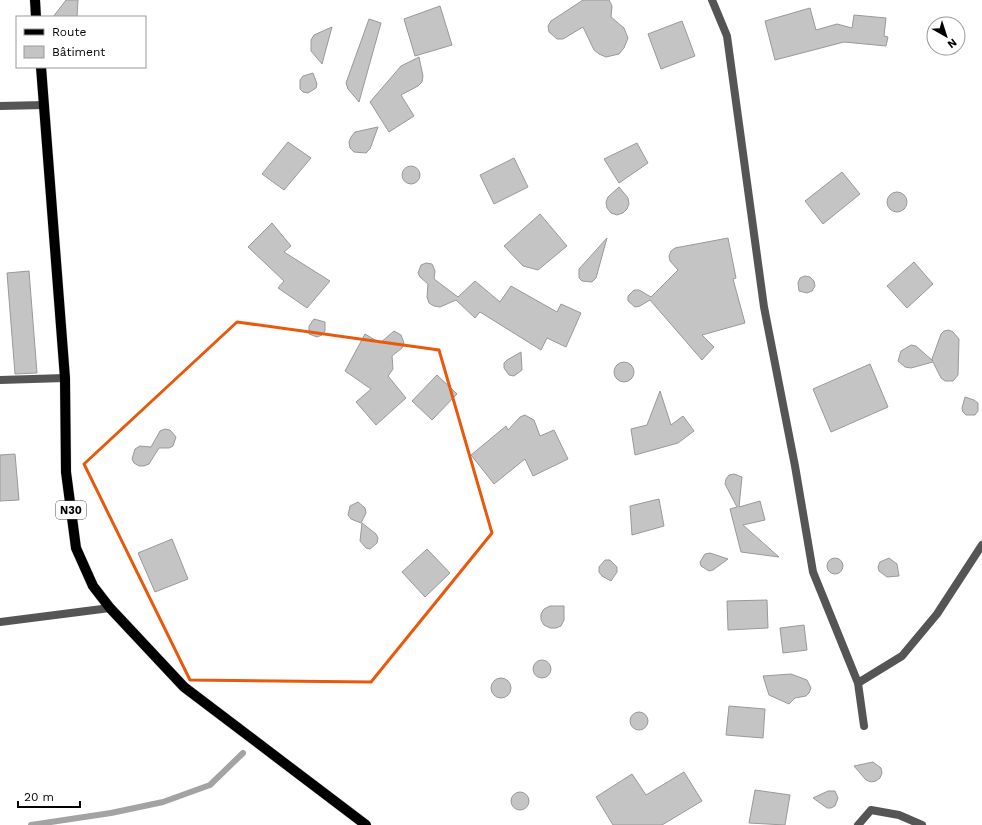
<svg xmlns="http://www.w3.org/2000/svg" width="982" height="825" font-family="'Work Sans',sans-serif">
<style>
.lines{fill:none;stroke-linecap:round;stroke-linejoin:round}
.stream{stroke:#a3a3a3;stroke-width:6}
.building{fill:#c4c4c4;stroke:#999}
.primary-casing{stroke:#dbdbdb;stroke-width:11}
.minor{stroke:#555;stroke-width:8}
.primary{stroke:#000;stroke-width:10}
.marked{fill:none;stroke:#e8590c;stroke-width:3;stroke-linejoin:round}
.labels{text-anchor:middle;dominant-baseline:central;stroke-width:4;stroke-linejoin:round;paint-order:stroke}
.shield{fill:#fff;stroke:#4c4c4c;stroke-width:1}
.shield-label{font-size:11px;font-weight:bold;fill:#000}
</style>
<rect width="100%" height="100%" fill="#fff"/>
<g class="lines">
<path class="stream" d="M 31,825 L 111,813 L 163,802 L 210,785 L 243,753"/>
</g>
<path class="building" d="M 66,0 L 78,0 L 77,17 L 53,17 Z
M 583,0 L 609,0 L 612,6 L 611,17 L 624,28 L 628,38 L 624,48 L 619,54 L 606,57 L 599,54 L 594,50 L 583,27 L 563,39 L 557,39 L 549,32 L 548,26 L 551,21 Z
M 440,6 L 452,45 L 415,56 L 404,19 Z
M 810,8 L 816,30 L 837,24 L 852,28 L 854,15 L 886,18 L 884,36 L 888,37 L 886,46 L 844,42 L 775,60 L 765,21 Z
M 369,19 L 381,23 L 359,102 L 348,89 L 346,83 Z
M 682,21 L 695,56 L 661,69 L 648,34 Z
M 332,27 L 322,64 L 311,51 L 311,40 L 314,35 Z
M 419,57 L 423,76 L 422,82 L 418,86 L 401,95 L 414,116 L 389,132 L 370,102 L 401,66 Z
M 313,73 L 317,84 L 316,88 L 308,93 L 303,92 L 300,89 L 300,80 L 303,76 Z
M 378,127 L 370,149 L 366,153 L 354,152 L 350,148 L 349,142 L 351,137 L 355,132 Z
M 288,142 L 311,158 L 284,190 L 262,174 Z
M 637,143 L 648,163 L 619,183 L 604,159 Z
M 514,158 L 528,187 L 494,204 L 480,175 Z
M402 175a9 9 0 1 1 18 0a9 9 0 1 1-18 0Z
M 842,172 L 860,194 L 823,224 L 805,201 Z
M 619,187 L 628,198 L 629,204 L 627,209 L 623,213 L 617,215 L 611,213 L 607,208 L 606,202 L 608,197 Z
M887 202a10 10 0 1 1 20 0a10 10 0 1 1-20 0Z
M 540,214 L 567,246 L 538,270 L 523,266 L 504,246 Z
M 272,223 L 291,246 L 284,252 L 330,281 L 307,308 L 278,288 L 284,281 L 248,247 Z
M 607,238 L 596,278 L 592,282 L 582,281 L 579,278 L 579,269 Z
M 728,238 L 736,278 L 733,279 L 745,323 L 702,335 L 714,347 L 702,360 L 650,300 L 640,306 L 635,307 L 628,301 L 628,296 L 634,290 L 639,290 L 651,297 L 678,270 L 670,261 L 669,256 L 671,251 L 675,248 Z
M 914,262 L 933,284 L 907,308 L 887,286 Z
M 426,263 L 432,264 L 435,271 L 434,279 L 458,297 L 475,281 L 500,302 L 511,286 L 557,312 L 561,304 L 581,313 L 566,347 L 547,338 L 541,350 L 480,312 L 475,318 L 456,300 L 440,307 L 434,306 L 429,303 L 427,297 L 428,284 L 420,277 L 418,273 L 421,265 Z
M 29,271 L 37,373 L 15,374 L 7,273 Z
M 805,276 L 810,277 L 814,281 L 815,286 L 812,291 L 807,293 L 799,291 L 798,283 L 800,278 Z
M 314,319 L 325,322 L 325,331 L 322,335 L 317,337 L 309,334 L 309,326 Z
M 949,330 L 953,332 L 959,339 L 958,375 L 953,381 L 945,381 L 941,378 L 933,362 L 911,368 L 905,367 L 898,361 L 901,351 L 911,345 L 916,346 L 933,361 L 932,359 L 941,334 L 944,331 Z
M 394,331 L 401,335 L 404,343 L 402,348 L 392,356 L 393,369 L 388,376 L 406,398 L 376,425 L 356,402 L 371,389 L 345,371 L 365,334 L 380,343 Z
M 521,352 L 522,370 L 514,376 L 509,375 L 504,368 L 504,363 L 507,360 Z
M614 372a10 10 0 1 1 20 0a10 10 0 1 1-20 0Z
M 870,364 L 888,407 L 831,432 L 813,389 Z
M 437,375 L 457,394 L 432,420 L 412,401 Z
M 660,391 L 671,425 L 683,416 L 694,431 L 678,443 L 635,455 L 631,429 L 647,425 Z
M 965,397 L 974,400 L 978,403 L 978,411 L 975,415 L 966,415 L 963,412 L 962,408 Z
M 525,415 L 534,420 L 540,436 L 554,430 L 568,459 L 533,476 L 525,459 L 494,484 L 471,455 L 506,426 L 508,430 L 520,417 Z
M 165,429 L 170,430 L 176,437 L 173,446 L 169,448 L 159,448 L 149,464 L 144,466 L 139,466 L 134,463 L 132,459 L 135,449 L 140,446 L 151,447 L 160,431 Z
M 15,454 L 19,500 L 0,501 L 0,455 Z
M 734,474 L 742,477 L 739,507 L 760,501 L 765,520 L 743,525 L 779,557 L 741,552 L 730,509 L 737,507 L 725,484 L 726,479 L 729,475 Z
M 659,499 L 664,526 L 632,535 L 630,506 Z
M 358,502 L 365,508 L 366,513 L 361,523 L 351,519 L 348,515 L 350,506 Z
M 362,523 L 376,534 L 378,538 L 377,543 L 370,549 L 366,548 L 360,541 Z
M 172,539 L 188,579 L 155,592 L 138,553 Z
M 427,549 L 450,573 L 425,597 L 402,572 Z
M 710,553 L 728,559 L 713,570 L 709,571 L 701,566 L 700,562 L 705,554 Z
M827 566a8 8 0 1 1 16 0a8 8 0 1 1-16 0Z
M 889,558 L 897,564 L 899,576 L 887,577 L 879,571 L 878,567 L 880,562 Z
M 605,560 L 610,560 L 617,567 L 617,572 L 611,581 L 602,576 L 599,572 L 599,567 Z
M 767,600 L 768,628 L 728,630 L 727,601 Z
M 550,606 L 564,606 L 564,620 L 561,626 L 556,628 L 550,628 L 544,625 L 541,620 L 541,614 L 544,609 Z
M 804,625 L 807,650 L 783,653 L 780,628 Z
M533 669a9 9 0 1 1 18 0a9 9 0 1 1-18 0Z
M 791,674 L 807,680 L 811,688 L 809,693 L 806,696 L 795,698 L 789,704 L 769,695 L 763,676 Z
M491 688a10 10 0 1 1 20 0a10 10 0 1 1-20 0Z
M 729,706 L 765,709 L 763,738 L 726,735 Z
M630 721a9 9 0 1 1 18 0a9 9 0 1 1-18 0Z
M 873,762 L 881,768 L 882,773 L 880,778 L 876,781 L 871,782 L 866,780 L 854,766 Z
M 684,772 L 702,801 L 662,825 L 613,825 L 596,797 L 632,774 L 646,795 Z
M 755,790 L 790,795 L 785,825 L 749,823 Z
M 828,791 L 835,791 L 838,798 L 835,806 L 831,808 L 827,808 L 813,798 Z
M511 801a9 9 0 1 1 18 0a9 9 0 1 1-18 0Z"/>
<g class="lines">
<g class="primary-casing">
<path id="primary" d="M 35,0 L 36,17
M 41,67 L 65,378 L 66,472 L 76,548 L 93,586 L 110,608 L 184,687 L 366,825"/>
</g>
<path class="minor" d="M 712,0 L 727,36 L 764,307 L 795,466 L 813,572 L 858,683 L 864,726
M 0,106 L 44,105
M 0,380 L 65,378
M 0,622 L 110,608
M 858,683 L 902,656 L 937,614 L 982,545
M 858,825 L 871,810 L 899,815 L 922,825"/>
<use href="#primary" class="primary"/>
</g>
<path class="marked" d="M 237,322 L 439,350 L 492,533 L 371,682 L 190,680 L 84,464 Z"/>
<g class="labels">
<rect class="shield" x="56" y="501" width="30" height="18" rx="3"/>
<g class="shield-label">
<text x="71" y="510">N30</text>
</g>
</g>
<rect x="16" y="16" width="130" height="52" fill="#ffffff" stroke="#999999"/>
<rect x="24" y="29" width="20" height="6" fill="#000000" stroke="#999999"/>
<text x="52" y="36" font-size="12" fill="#000000">Route</text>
<rect x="24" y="46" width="20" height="12" fill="#c4c4c4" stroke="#999999"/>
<text x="52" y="56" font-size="12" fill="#000000">Bâtiment</text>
<g transform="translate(946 36) rotate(141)"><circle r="19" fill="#ffffff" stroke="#999999"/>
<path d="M0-3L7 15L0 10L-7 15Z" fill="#000000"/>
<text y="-6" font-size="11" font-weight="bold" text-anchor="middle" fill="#000000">N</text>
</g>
<path d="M18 801v6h62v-6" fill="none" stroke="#000000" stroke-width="2"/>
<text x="24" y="801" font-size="12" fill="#000000" stroke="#ffffff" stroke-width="3" paint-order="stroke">20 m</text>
</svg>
